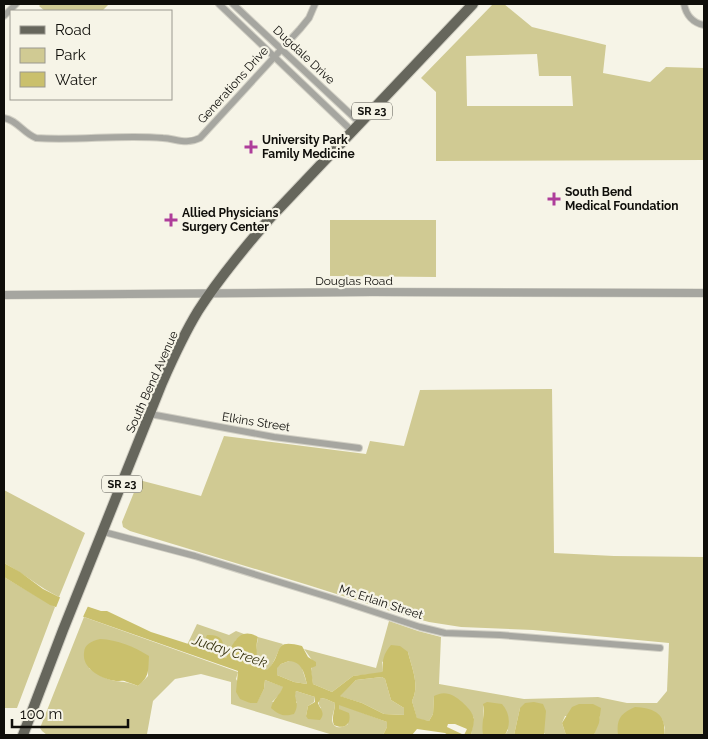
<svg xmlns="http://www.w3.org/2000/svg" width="708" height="739" font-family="Raleway,sans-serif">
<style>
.green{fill:#d0ca93;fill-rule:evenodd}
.water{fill:#cac06c;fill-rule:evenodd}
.pier{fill:#f6f4e7}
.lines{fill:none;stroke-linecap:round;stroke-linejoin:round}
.minor-casing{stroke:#d1cfc4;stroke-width:8}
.tertiary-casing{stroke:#d1cfc4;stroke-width:9}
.primary-casing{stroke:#d1cfc4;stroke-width:12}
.minor{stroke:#a6a6a0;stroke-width:6}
.tertiary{stroke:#a6a6a0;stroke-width:8}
.primary{stroke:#66665c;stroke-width:10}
.poi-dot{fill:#ae3d9a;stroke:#f6f4e7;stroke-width:2}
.labels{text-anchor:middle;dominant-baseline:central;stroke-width:4.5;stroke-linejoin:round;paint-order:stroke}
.shield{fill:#f6f4e7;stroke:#54534c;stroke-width:1}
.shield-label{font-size:11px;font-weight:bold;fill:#0f0e0a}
.street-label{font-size:12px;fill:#0f0e0a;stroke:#f6f4e7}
.poi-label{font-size:12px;font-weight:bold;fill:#0f0e0a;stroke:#f6f4e7;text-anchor:start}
.water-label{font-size:14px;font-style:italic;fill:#393510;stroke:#f6f4e7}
</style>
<rect width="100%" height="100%" fill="#f6f4e7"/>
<path class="green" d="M 41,4 L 109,4 L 102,11 L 45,11 L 39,6 Z
M 493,4 L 504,4 L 532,27 L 606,45 L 603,73 L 650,82 L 666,67 L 704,68 L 704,160 L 436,161 L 436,92 L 421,78 ZM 537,54 L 539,76 L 571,76 L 573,106 L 467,106 L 466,56 Z
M 330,220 L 436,220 L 436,277 L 330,276 Z
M 552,389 L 554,553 L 614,556 L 704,557 L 704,735 L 664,735 L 665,728 L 662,719 L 618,735 L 594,735 L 600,716 L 565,716 L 562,723 L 566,735 L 544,735 L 545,734 L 520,708 L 514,735 L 505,735 L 508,730 L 483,705 L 483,735 L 471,735 L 474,718 L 471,713 L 434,696 L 433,714 L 429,721 L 417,719 L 412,701 C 420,685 412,669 408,652 L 382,662 L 383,670 L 382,673 L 353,676 L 332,692 L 313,684 L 311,672 L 312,660 L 304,649 L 376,668 L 389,621 L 418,631 L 441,637 L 439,684 L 524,699 L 598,697 L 627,703 L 657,703 L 667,691 L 669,643 L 533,630 L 461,627 L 429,622 L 406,616 L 308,585 L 130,531 L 123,527 L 122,522 L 139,480 L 201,496 L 224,436 L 366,454 L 370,441 L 404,446 L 420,390 Z
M 4,490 L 85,533 L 59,597 C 39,587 23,573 4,563 Z
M 4,577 L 55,607 L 17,708 L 4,708 Z
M 84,617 L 238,672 L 236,679 L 250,703 L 257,702 L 264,689 L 265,680 L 284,687 L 279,695 L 272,702 L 297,703 L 294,696 L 296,691 L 315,697 L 314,702 L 308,706 L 306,716 L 321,708 L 319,705 L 319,700 L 321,698 L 326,699 L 335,703 C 335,709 332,715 332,720 C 333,730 344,728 348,724 L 339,709 L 339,704 L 387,722 L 387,727 L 383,735 L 333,735 L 231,704 L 231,682 L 201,674 L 175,679 L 153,701 L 147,734 L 145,735 L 47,735 L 42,731 L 40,728 ZM 148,656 L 148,676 L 138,686 C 128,682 125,682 115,681 C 105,679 97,674 89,668 Z
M 197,624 L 229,635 L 236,631 L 244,634 L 236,640 L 226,658 L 221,656 L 224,646 L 205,638 L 201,648 L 187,645 Z
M 258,637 L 283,644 C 276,652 276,662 267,671 L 256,666 L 256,650 Z
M 289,661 L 296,661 L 301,665 L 307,684 L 294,682 L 277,675 L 277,667 L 281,664 Z
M 382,677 L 385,679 L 391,700 L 404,708 L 405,715 L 384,714 L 362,703 L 339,696 L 356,680 Z"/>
<path class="water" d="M 4,563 L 20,572 L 43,589 L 59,597 L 101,611 L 107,611 L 151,632 L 201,648 L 207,635 C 223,634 226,643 221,656 L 226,658 C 233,644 239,626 258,637 C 255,647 258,656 256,666 L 267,670 C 285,654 270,638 302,646 L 308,657 L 316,662 L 316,666 L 311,668 L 313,684 L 332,692 L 353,676 L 382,672 L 383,670 C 382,660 384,653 391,645 L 400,646 L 408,652 C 412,669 420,685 412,701 L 417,718 L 429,721 L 433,714 L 434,696 C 438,694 443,692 449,694 C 457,696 473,710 474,719 C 474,724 472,731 471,735 L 464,735 L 467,729 L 455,724 L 448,724 L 447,727 L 464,735 L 448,735 L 445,733 L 417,729 L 412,735 L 383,735 L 387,727 L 387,722 L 339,705 L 339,709 L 349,713 C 352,724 344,730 334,725 C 331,718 335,711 335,703 L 326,699 L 321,698 L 318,703 C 320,709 326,713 320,720 L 308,719 L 306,716 L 308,706 L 315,702 L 315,697 L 296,691 L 295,696 C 297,703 298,707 294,714 C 284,717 279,715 271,708 C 273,699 280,695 283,687 L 265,680 L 264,689 L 257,703 L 250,703 L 240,699 L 236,692 L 238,671 L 50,605 L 4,577 ZM 289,661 C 302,662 304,672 307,684 L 294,682 L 277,675 L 277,668 L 281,664 ZM 382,677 L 385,679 L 391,700 L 404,708 L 404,715 L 384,714 L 362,703 L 340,696 L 356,680 Z
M 100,639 C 118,640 133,646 149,656 C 148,671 150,676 138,686 C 135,685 131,683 127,682 C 124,680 120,681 116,681 C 102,679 82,669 84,653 C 84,644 92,641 100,639 Z
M 487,702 L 502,704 C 510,713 511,725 505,735 L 483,735 C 481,724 485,715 483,704 Z
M 534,702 L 543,704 L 546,711 L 544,735 L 514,735 L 520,708 L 525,703 Z
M 579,704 L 593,704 L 601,708 L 599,723 L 594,735 L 566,735 L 562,723 L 572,707 Z
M 635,707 C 654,708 667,714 664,735 L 618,735 C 616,719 621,713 635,707 Z"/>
<path class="pier" d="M 61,595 L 89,604 L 82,619 L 55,610 Z"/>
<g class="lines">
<g class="minor-casing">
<path id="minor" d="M 219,4 L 352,131
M 233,4 L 360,123
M 684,4 C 686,15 693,23 704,25
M 4,16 L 16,4
M 4,118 C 17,120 23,133 36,138 C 78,141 121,134 163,138 C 177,139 186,145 200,138 L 300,29 L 309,18 L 315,4
M 150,414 L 274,437 L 359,448
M 104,532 L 195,556 L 335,599 L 420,627 L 445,633 L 500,635 L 660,648"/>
</g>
<g class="tertiary-casing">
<path id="tertiary" d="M 4,295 L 372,292 L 704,293"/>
</g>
<g class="primary-casing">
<path id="primary" d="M 23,735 L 63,630 L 162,383 C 173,358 184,334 198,311 C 219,278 245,247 271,217 L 473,4"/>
</g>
<use href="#minor" class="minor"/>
<use href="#tertiary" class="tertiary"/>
<use href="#primary" class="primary"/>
</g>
<g class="poi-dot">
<path d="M248.5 139.5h5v5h5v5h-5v5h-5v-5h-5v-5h5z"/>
<path d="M551.5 191.5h5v5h5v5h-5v5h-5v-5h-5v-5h5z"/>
<path d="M168.5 212.5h5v5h5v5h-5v5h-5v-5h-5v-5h5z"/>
</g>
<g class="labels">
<g class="shield">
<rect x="352" y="102.5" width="40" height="17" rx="4"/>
<rect x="102" y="475.5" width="40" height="17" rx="4"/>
</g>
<g class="shield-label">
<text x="372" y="111">SR 23</text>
<text x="122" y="484">SR 23</text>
</g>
<g class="street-label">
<text transform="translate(304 55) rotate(43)">Dugdale Drive</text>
<text transform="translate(233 85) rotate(-48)">Generations Drive</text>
<text x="354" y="281">Douglas Road</text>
<text transform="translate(152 382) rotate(-66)">South Bend Avenue</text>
<text transform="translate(256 422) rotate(9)">Elkins Street</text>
<text transform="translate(381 602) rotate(18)">Mc Erlain Street</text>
</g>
<g class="poi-label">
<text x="262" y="140">University Park<tspan x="262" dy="14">Family Medicine</tspan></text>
<text x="565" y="192">South Bend<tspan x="565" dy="14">Medical Foundation</tspan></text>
<text x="182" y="213">Allied Physicians<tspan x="182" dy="14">Surgery Center</tspan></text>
</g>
<g class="water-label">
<text transform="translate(230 651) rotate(18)">Juday Creek</text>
</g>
</g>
<rect width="708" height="739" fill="none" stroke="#0f0e0a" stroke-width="10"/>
<rect x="10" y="10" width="162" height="90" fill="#f6f4e7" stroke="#9a988f"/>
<rect x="20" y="26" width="25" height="8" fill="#66665c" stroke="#9a988f"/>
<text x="55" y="35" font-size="15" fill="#0f0e0a">Road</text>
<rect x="20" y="48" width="25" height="15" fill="#d0ca93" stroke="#9a988f"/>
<text x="55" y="60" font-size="15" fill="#0f0e0a">Park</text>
<rect x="20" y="72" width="25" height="15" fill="#cac06c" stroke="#9a988f"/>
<text x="55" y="85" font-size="15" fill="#0f0e0a">Water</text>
<path d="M12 719v8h116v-8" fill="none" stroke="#0f0e0a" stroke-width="2.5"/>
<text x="20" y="719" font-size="15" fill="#0f0e0a" stroke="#f6f4e7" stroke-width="4" paint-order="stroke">100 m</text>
</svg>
